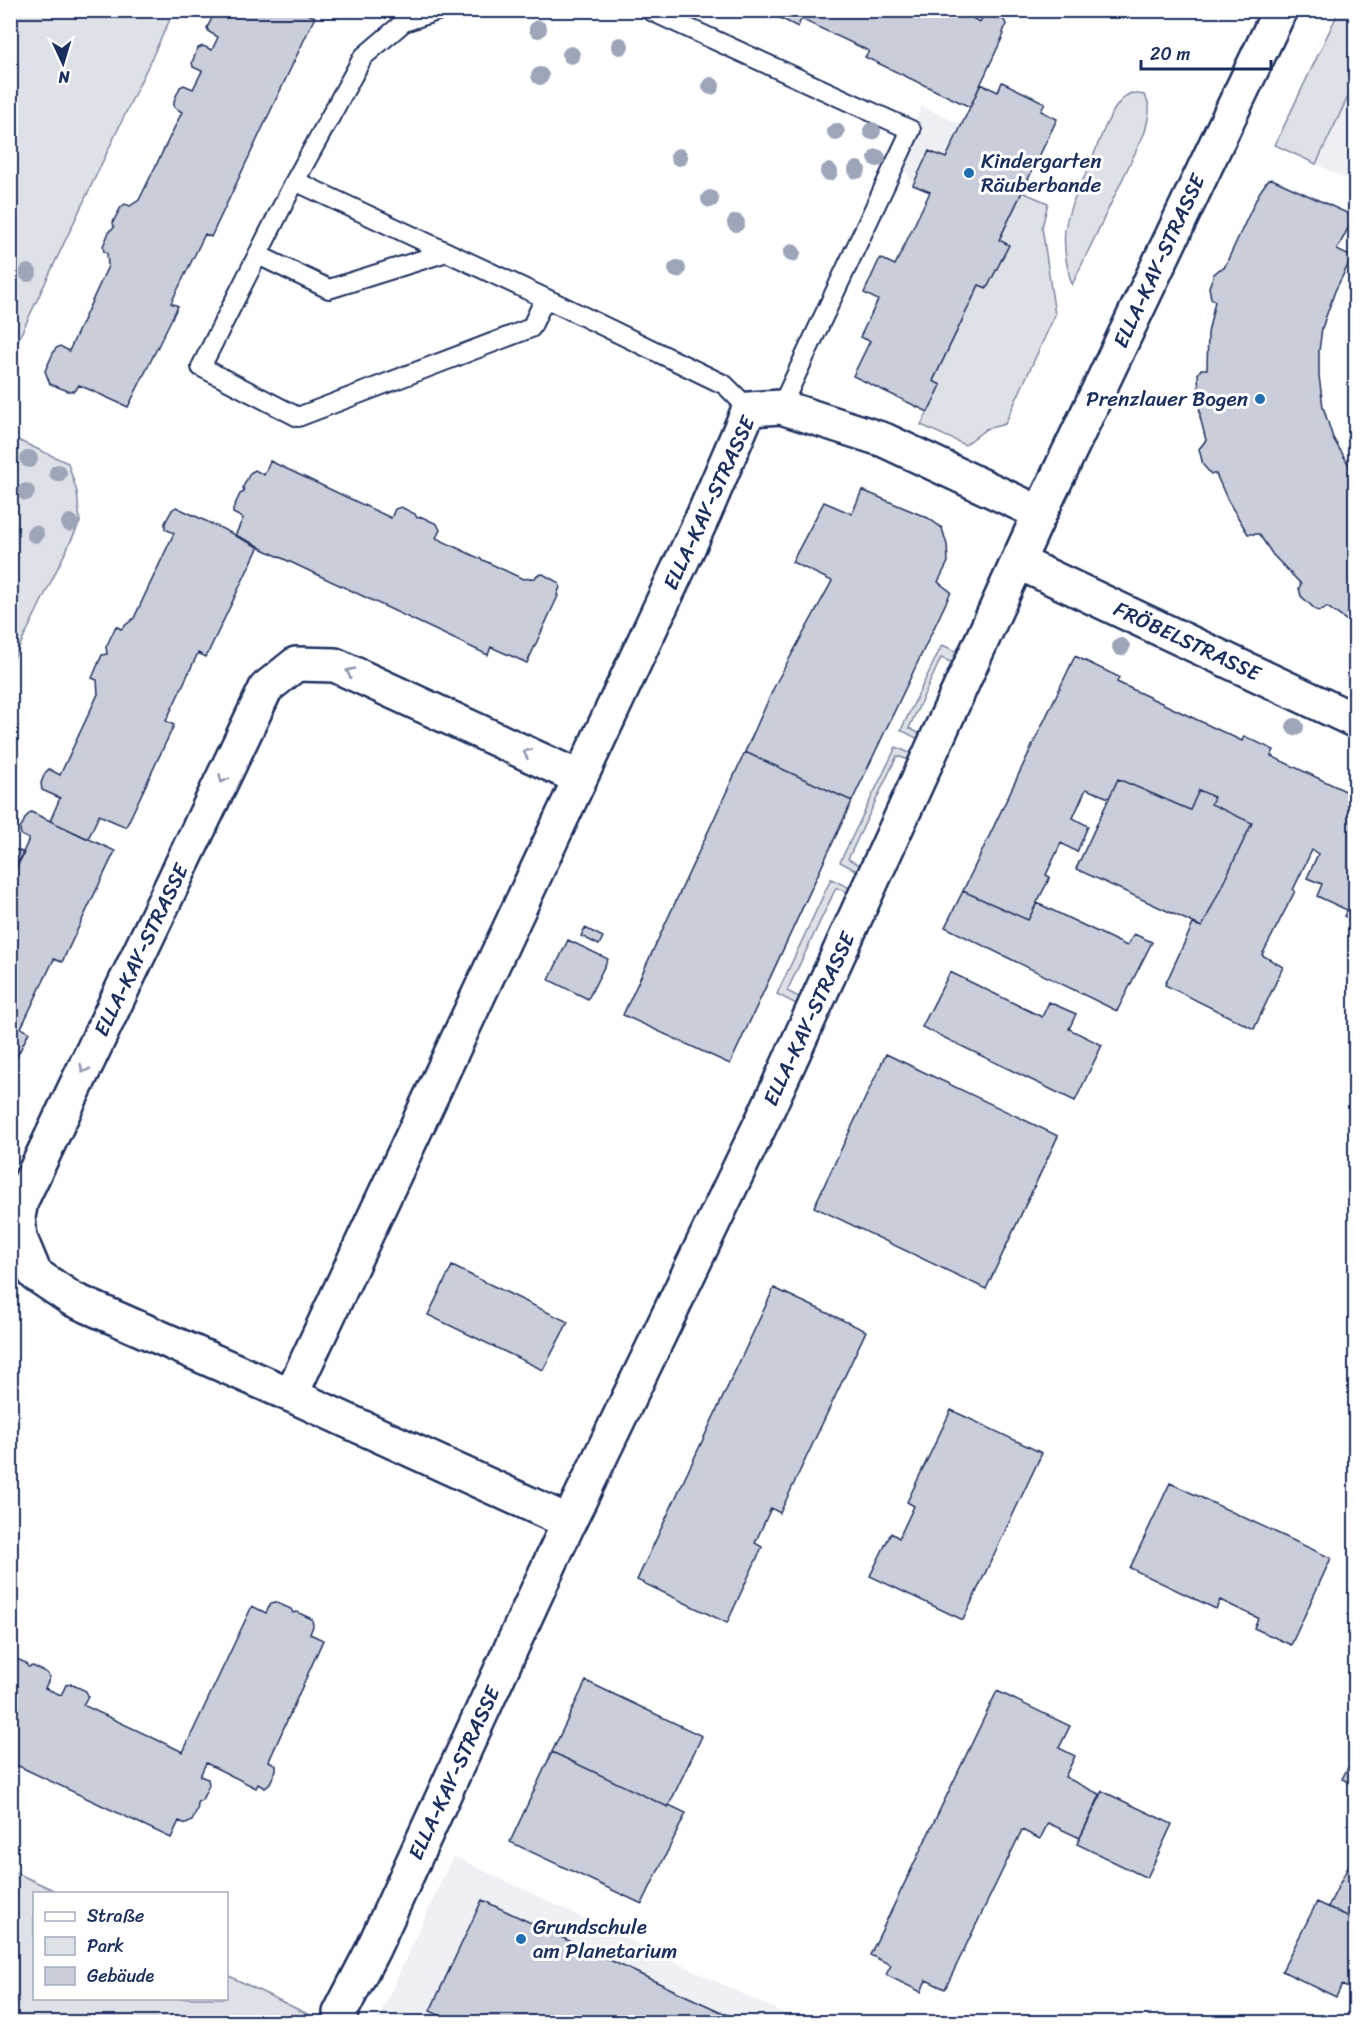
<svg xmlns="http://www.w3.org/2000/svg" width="1366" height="2033" font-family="Sriracha,sans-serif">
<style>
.built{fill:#eff0f4}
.green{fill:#dee1e7;stroke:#7c88a2;stroke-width:1.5}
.building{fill:#caceda;stroke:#1b2f5e;stroke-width:1.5}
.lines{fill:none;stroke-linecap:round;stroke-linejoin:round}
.lane-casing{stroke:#1b2f5e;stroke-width:22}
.street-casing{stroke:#1b2f5e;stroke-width:38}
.lane{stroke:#fff;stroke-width:18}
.street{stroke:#fff;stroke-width:33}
.tree{fill:#9da5b9}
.oneway{stroke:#8d97ae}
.poi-dot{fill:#1f6fb2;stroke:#fff;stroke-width:2}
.labels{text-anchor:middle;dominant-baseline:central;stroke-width:6;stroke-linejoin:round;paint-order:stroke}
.poi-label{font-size:21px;fill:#1b2f5e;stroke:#fff;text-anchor:start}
.street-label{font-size:21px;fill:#1b2f5e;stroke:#fff}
</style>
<rect width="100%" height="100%" fill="#fff"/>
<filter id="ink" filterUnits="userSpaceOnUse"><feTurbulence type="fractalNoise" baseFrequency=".0167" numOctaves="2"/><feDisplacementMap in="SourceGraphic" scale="12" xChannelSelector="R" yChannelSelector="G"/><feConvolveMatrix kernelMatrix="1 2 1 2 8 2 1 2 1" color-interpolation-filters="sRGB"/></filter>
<g filter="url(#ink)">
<path class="built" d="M 1355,82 L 1355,183 L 1316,164 Z
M 922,106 L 1037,161 L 1005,228 L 913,185 L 898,156 Z
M 453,1856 L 802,2022 L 377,2022 Z"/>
<path class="green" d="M 10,11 L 174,11 L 11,355 L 10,355 Z
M 1339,11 L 1355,11 L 1355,82 L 1316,164 L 1275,145 Z
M 1131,93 L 1144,95 C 1153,107 1148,118 1145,132 L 1072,285 C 1067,268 1063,248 1065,230 C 1068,207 1079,190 1088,169 C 1097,149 1110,102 1131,93 Z
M 1022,192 L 1048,203 L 1042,227 L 1055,315 L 1005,424 L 986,429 L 965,445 L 921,425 L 941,385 L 933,381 L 979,285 L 987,288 L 1008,245 L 999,240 Z
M 11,437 L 68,463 L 77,492 L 80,522 L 11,664 Z
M 942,645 L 958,652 L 953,663 L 941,658 L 909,728 L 920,734 L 918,739 L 901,730 Z
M 896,747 L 912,754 L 909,760 L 897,756 L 848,859 L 860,865 L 857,871 L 840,862 Z
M 831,879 L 850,888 L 848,892 L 836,888 L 787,991 L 799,997 L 796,1004 L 777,994 Z
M 10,1870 L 60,1893 L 34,1894 L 34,1998 L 226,1998 L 227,1975 L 324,2022 L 11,2022 Z"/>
<path class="building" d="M 216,10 L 310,10 L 308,14 L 315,17 L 211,237 L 205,234 L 171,303 L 178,306 L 128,407 L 79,385 L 75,391 L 68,391 L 50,384 L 45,371 L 55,349 L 60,346 L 69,351 L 108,266 L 107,253 L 104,252 L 103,246 L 110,230 L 114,228 L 113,222 L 121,207 L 125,204 L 130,206 L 139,200 L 182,112 L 174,107 L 174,101 L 180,87 L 184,85 L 193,89 L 202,71 L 193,67 L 192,62 L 198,48 L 203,46 L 212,50 L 218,37 L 209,32 L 207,28 Z
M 764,10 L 956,10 L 980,22 L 984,14 L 991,14 L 1004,20 L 1006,24 L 1003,33 L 1004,34 L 970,107 L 865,57 L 869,51 L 801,19 L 798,27 Z
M 1002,82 L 1045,103 L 1041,111 L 1057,119 L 999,240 L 1009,245 L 987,288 L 979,285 L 933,381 L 941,385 L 928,412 L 853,376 L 870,341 L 860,337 L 878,300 L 864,293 L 880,258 L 895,265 L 930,192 L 913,185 L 929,151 L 946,158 L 981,84 L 998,92 Z
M 1272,179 L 1347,213 L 1350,218 L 1350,224 L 1337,250 L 1352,257 L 1335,291 L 1322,328 L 1319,351 L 1319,376 L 1323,407 L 1333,438 L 1356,477 L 1356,627 L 1327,607 L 1320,611 L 1316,610 L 1301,596 L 1299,588 L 1301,584 L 1273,555 L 1259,534 L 1248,534 L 1228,501 L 1216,474 L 1211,474 L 1203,465 L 1199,449 L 1206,440 L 1200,417 L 1198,374 L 1201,369 L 1207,369 L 1208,333 L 1215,301 L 1211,298 L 1209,287 L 1214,274 L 1220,269 L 1224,268 L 1259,193 L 1268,180 Z
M 270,461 L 391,518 L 395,509 L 401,507 L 415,514 L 417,518 L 422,517 L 437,524 L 440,530 L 436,538 L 523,579 L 535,578 L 537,575 L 543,574 L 559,583 L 560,587 L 557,595 L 558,596 L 527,663 L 491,647 L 488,655 L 235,536 L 243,518 L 233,513 L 233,509 L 240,494 L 244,492 L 243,487 L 250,473 L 255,470 L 264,475 Z
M 862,490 L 928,518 L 942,528 L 947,545 L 948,562 L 938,582 L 951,592 L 852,801 L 745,752 L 776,683 L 832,581 L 792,562 L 824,502 L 852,514 Z
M 176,507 L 259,546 L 206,657 L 198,653 L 166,721 L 174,725 L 126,827 L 99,815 L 88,839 L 50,821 L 60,798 L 42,790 L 41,783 L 45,773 L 49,769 L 60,775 L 98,694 L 97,680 L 92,678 L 102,655 L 107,654 L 106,647 L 116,626 L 121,629 L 134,618 L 174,533 L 165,529 L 165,523 L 172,510 Z
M 1075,656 L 1119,677 L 1117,682 L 1242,741 L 1244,736 L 1274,750 L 1271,756 L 1356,796 L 1356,921 L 1344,916 L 1347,910 L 1317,896 L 1322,884 L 1307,878 L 1318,854 L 1312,850 L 1293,890 L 1295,891 L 1262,955 L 1283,967 L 1254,1029 L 1165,985 L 1193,924 L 1202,927 L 1252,823 L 1211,804 L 1214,797 L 1199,790 L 1190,810 L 1118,779 L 1109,798 L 1086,789 L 1073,818 L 1088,826 L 1077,852 L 1061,843 L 1046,875 L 1050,877 L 1028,920 L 963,891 Z
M 745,752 L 852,801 L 730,1064 L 623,1015 Z
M 1118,779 L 1190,810 L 1199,790 L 1214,797 L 1211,804 L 1252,823 L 1202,927 L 1076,869 Z
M 31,812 L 115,851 L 62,962 L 54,959 L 21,1028 L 29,1032 L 10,1071 L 10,881 L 29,839 L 21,835 L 20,829 L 26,817 Z
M 10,847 L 24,853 L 10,881 Z
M 963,891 L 1028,920 L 1037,903 L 1127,946 L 1134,934 L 1152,942 L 1117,1011 L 945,927 Z
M 585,928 L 603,937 L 599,945 L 581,936 Z
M 568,940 L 608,959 L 588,999 L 549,980 Z
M 950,972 L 1042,1017 L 1049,1002 L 1076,1014 L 1069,1029 L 1102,1045 L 1075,1101 L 922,1027 Z
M 886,1054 L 1058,1136 L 986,1289 L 814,1207 Z
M 452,1266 L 568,1322 L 543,1370 L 428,1315 Z
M 774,1288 L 866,1331 L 780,1513 L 771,1508 L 755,1543 L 762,1547 L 727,1623 L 637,1580 Z
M 951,1410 L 1042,1453 L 963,1620 L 870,1576 L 891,1533 L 899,1538 L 914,1506 L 907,1502 Z
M 1170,1483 L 1331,1558 L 1291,1645 L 1254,1628 L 1258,1618 L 1220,1600 L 1216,1609 L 1130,1568 Z
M 275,1602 L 291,1609 L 293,1613 L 297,1612 L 312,1619 L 313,1626 L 310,1634 L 323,1640 L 269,1761 L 276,1765 L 276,1770 L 269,1785 L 265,1788 L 258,1784 L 256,1788 L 206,1763 L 200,1776 L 208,1779 L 209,1785 L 202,1800 L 197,1802 L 198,1807 L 192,1821 L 186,1824 L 179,1821 L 171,1838 L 10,1762 L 10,1656 L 26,1663 L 28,1667 L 33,1666 L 47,1673 L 50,1677 L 45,1688 L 61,1695 L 66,1685 L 71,1684 L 86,1691 L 88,1696 L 83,1705 L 183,1752 L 252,1606 L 266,1613 L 271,1603 Z
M 586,1681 L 702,1736 L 668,1807 L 552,1752 Z
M 997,1691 L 1070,1726 L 1059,1748 L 1075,1756 L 1065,1777 L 1101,1795 L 1080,1838 L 1048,1823 L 1040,1839 L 1022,1830 L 945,1989 L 926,1980 L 921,1992 L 886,1975 L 891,1965 L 870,1955 Z
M 552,1752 L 668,1807 L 669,1805 L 686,1813 L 642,1904 L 510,1842 Z
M 1356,1752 L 1356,1785 L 1342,1779 Z
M 1102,1791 L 1172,1824 L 1147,1878 L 1077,1844 Z
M 1352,1859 L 1356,1861 L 1356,1920 L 1328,1907 Z
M 482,1900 L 682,1994 L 743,2022 L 454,2022 L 430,2011 Z
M 1317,1902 L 1356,1920 L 1356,1992 L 1342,1985 L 1336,1997 L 1282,1971 Z"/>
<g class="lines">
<g class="lane-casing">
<path id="lane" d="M 440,10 L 404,22 L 363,57 L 295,181 L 201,367 L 298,417 L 531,328 L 545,298
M 649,10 L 911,130 L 781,407
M 295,181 L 564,307 L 725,385 L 749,409
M 258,255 L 329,289 L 447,252"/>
</g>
<g class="street-casing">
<path id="street" d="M 1018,562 L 1356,721
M 291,1395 L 72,1299 L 35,1274 L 20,1238 L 18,1217 L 21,1201 L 266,688 L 296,664 L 335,665 L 580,778
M 569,1522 L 291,1395 L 704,514 L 749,409 L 781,407 L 884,440 L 1040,513
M 340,2013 L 373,1949 L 569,1522 L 765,1115 L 1040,513 L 1280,10"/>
</g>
<use href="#lane" class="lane"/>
<use href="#street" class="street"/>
</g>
<g class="tree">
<circle cx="538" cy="29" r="9"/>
<circle cx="620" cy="46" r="9"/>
<circle cx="571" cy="55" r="9"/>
<circle cx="540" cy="76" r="9"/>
<circle cx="711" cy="86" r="9"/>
<circle cx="872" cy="131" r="9"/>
<circle cx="836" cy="132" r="9"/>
<circle cx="679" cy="157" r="9"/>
<circle cx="877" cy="158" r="9"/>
<circle cx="857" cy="170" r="9"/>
<circle cx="829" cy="172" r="9"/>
<circle cx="710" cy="199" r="9"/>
<circle cx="736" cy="223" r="9"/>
<circle cx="792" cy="253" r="9"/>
<circle cx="677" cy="269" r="9"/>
<circle cx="28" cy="273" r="9"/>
<circle cx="29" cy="459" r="9"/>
<circle cx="58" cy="473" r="9"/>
<circle cx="26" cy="492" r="9"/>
<circle cx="70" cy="523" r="9"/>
<circle cx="35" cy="534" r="9"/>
<circle cx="1121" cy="647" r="9"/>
<circle cx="1295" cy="727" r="9"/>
</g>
<defs><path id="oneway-chevron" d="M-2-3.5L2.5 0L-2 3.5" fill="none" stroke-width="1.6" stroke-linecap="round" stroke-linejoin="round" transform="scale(1.5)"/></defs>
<g class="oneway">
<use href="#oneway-chevron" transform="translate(350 672) rotate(-155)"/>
<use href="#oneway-chevron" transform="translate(527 753) rotate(-155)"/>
<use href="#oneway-chevron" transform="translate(223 779) rotate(115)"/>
<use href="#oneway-chevron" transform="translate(84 1069) rotate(116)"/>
</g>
</g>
<g class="poi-dot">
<circle cx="969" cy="173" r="6"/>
<circle cx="1260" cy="399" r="6"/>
<circle cx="521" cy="1939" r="6"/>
</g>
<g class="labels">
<g class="poi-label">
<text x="981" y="161">Kindergarten<tspan x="981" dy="24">Räuberbande</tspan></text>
<text x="1248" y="399" text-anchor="end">Prenzlauer Bogen</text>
<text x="533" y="1927">Grundschule<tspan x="533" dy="24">am Planetarium</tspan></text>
</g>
<g class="street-label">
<text transform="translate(1159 261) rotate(-65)">ELLA-KAY-STRASSE</text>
<text transform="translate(709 503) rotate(-65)">ELLA-KAY-STRASSE</text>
<text transform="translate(1187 641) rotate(25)">FRÖBELSTRASSE</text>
<text transform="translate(141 950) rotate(-64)">ELLA-KAY-STRASSE</text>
<text transform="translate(809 1019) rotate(-65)">ELLA-KAY-STRASSE</text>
<text transform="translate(454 1773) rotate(-65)">ELLA-KAY-STRASSE</text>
</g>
</g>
<rect width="1366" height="2033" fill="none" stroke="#fff" stroke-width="36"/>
<rect x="18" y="18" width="1330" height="1997" fill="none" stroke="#1b2f5e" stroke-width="2" filter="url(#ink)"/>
<rect x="33" y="1892" width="195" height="108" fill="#ffffff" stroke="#a4acbf" stroke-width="1.5"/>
<rect x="45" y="1912" width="30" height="9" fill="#ffffff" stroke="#a4acbf" stroke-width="1.5"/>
<text x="87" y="1922" font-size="18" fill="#1b2f5e">Straße</text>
<rect x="45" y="1937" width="30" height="18" fill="#dee1e7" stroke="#a4acbf" stroke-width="1.5"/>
<text x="87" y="1952" font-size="18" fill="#1b2f5e">Park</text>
<rect x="45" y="1967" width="30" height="18" fill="#caceda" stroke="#a4acbf" stroke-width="1.5"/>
<text x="87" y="1982" font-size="18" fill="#1b2f5e">Gebäude</text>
<g transform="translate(63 63) rotate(176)" stroke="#ffffff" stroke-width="4.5" paint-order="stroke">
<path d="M0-4.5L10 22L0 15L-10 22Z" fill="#1b2f5e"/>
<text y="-9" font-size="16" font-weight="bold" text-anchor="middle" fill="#1b2f5e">N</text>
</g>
<path d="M1141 60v9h130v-9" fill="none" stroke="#1b2f5e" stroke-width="3"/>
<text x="1150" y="60" font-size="18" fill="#1b2f5e" stroke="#ffffff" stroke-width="4.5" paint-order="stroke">20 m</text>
</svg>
